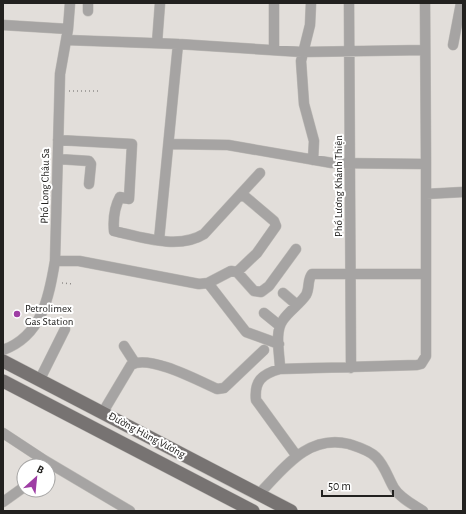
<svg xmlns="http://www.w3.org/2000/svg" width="466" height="514" font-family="'Alegreya Sans',sans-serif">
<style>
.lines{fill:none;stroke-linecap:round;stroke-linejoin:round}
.minor-casing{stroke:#bfbcb8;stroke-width:11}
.major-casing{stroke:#bfbcb8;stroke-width:14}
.path{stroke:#908d8a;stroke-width:1.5;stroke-dasharray:1 3;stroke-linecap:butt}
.minor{stroke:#a6a4a3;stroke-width:10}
.major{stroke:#777372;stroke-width:13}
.poi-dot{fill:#9e3da4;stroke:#fff;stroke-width:1.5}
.labels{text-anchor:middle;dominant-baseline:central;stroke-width:4;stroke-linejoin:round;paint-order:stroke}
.street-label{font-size:11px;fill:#22211f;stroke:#fff}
.poi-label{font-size:11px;fill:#22211f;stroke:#fff;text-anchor:start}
</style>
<rect width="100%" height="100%" fill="#e2deda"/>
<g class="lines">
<g class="minor-casing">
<path id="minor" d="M 311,3 L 310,25 L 301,61 L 304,104 L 314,141 L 313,160
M 349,3 L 351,368
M 425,3 L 426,164
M 88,11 L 88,3
M 3,25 L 68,29
M 66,40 L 178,44 L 302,52 L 425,50
M 157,43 L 160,3
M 453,45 L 461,3
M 274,50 L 274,3
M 58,140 L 132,144 L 129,199 L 120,197 C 114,208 113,219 114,231 C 141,237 179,250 204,234 L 260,173
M 169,144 L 228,145 L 332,163 L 426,164 L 426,194 L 463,192
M 58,159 L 89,161 L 91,164 L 89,184
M 159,240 L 178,44
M 55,261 L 79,261 L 199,284 L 208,283 L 231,271 L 237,272 L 257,253 L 276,226 L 274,221 L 242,194
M 237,272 L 254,291 L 261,292 L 269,286 L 296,249
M 208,283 L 246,332 L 279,344
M 283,293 L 297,305
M 264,313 L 280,326
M 124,346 L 135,363
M 3,350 C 42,336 49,297 55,261 L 60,74 L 68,29 L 70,3
M 280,369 C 280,355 274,332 283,320 C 289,311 300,304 306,295 C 310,288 307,280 312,274 L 425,274
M 40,379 L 65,329
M 103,412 L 131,365 C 149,354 199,381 217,389 L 224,388 L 264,350
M 3,433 L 44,460 L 130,511
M 296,455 L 256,400 C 254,381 262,374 280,369 L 417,365 L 421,364 L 426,356 L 426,194
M 259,494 C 284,468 308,434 349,444 C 358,447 369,450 376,457 C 385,466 388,478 394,488 C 400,498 414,505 423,511
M 3,502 L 24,487"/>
</g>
<g class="major-casing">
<path id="major" d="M 3,361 L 291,511
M 3,381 L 253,511"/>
</g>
<path class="path" d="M 69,91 L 98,91
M 62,283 L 74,284"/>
<use href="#minor" class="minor"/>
<use href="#major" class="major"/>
</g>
<circle class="poi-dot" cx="17" cy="314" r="4"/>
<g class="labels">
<g class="street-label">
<text transform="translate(45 186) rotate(-89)">Phố Long Châu Sa</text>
<text transform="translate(338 186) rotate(-90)">Phố Lương Khánh Thiện</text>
<text transform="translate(147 435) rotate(28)">Đường Hùng Vương</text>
</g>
<g class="poi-label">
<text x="25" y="308">Petrolimex<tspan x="25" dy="13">Gas Station</tspan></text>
</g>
</g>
<rect width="466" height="514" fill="none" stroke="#22211f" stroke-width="8"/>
<g transform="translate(36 478) rotate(27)"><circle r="19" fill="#ffffff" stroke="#a7a6a5"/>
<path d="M0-3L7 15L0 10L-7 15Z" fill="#9e3da4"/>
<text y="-6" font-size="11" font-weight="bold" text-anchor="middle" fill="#22211f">B</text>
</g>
<path d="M322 490v6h71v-6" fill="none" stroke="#22211f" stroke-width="2"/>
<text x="328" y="490" font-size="12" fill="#22211f" stroke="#ffffff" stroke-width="3" paint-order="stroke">50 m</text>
</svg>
